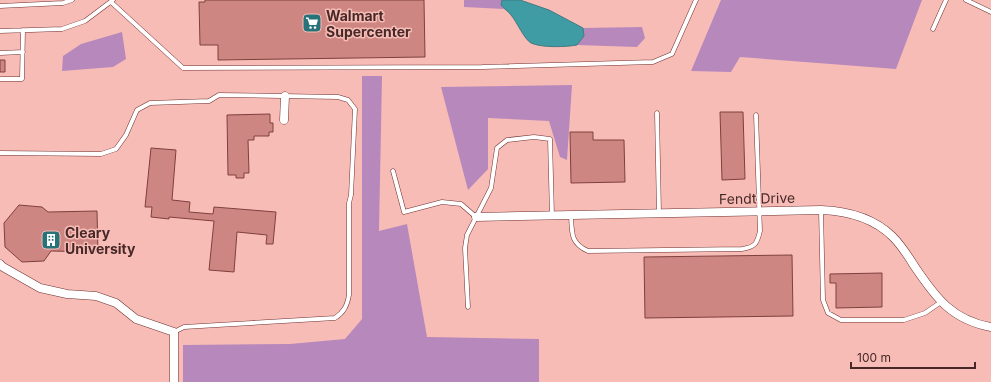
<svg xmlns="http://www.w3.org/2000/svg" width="991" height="382" font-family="Inter,sans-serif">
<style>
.green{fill:#b788bb}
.water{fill:#3f9ca5;stroke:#417a7f}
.building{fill:#cd8681;stroke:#7f403d}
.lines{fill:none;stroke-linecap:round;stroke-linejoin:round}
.service-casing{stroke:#6f312f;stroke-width:5}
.minor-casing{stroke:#6f312f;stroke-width:9}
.service{stroke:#fff;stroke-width:4}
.minor{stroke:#fff;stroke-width:8}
.labels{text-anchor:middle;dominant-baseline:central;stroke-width:3;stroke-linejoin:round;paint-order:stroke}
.poi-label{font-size:14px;font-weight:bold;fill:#462927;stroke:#f8bcb7;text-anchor:start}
.street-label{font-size:14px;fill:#462927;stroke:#f8bcb7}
</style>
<rect width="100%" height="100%" fill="#f8bcb7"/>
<path class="green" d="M 464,0 L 502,0 L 501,5 L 504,9 L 464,7 Z
M 721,0 L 922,0 L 896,69 L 740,57 L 731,72 L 691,71 Z
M 642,27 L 645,38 L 637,47 L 577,45 L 584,36 L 583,28 Z
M 122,32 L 126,59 L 113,67 L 62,71 L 63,56 L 81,44 Z
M 362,76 L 382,76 L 379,231 L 407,224 L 427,337 L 539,339 L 539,382 L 183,382 L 183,345 L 290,344 L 345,339 L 362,319 Z
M 572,85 L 567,160 L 560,157 L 549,121 L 488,118 L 488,169 L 468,190 L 441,87 Z"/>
<path class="water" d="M 502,0 L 520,0 L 549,10 L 583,28 L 584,36 L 577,45 C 566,47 542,48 531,43 C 524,39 517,22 511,15 C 508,11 504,9 501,5 Z"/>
<path class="building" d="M 205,0 L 424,0 L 425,57 L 218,60 L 218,45 L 200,45 L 199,2 L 205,2 Z
M 0,60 L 5,60 L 5,72 L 0,72 Z
M 720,112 L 743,112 L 745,179 L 722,180 Z
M 270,114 L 270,123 L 273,123 L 273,132 L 269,132 L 269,136 L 254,136 L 254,140 L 248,140 L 249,173 L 244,173 L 244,178 L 236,178 L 236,175 L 228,175 L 227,115 Z
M 570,132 L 593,132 L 593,140 L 624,140 L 625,182 L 571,183 Z
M 151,148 L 176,150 L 172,200 L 190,202 L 189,212 L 213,214 L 214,207 L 276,212 L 273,244 L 266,244 L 267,235 L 237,232 L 234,272 L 209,270 L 214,221 L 169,217 L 169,219 L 151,217 L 152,207 L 145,207 Z
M 19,205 L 42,207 L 48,212 L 97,211 L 98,252 L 51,251 L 44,261 L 22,262 L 5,247 L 4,223 Z
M 792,255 L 793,316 L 645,318 L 644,257 Z
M 882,273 L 882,307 L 836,308 L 836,283 L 830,283 L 830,274 Z"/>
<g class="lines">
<g class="service-casing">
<path id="service" d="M 966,0 L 991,12
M 111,2 L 183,68 L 482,67 L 653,62 L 672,54 L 696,0
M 0,6 L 63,3 L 72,0
M 933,29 L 946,0
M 0,31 L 62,29 L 85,21 L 113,0
M 0,53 L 23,52
M 0,79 L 22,79 L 23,30
M 657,113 L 659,213
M 0,153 L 101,154 L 116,149 L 126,135 L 137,110 L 150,103 L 209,101 L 219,95 L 338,97 L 348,100 L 355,109 L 351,195 L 349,203 L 349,295 C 347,306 344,312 335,318 L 184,327 L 174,332
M 393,171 L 404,212 L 442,202 L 461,204 L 476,217
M 821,210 L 823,300 L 828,313 L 841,320 L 904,320 L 925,313 L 941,302
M 571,215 C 572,232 570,243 588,251 L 742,249 C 755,247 757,244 760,231 L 756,115
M 468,307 L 465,248 L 467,235 L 491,188 L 497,148 L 507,140 L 534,137 L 550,139 L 552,216"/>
</g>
<g class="minor-casing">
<path id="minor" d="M 284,120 L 285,96
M 476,217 L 821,210 C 847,211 874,218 893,237 C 902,246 908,256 915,267 C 936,298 952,320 991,327
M 0,264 L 3,267 L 40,288 L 67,294 L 96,296 L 116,303 L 136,319 L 174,332 L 174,382"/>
</g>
<use href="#service" class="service"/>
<use href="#minor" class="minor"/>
</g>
<defs>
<g id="supermarket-square" transform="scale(1)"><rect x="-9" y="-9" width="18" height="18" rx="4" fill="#287279" stroke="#f8bcb7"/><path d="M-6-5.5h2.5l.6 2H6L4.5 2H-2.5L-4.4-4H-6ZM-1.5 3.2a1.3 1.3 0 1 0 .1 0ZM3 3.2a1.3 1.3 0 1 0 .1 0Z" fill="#fff"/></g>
<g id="building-square" transform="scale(1)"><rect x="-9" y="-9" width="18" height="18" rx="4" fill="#287279" stroke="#f8bcb7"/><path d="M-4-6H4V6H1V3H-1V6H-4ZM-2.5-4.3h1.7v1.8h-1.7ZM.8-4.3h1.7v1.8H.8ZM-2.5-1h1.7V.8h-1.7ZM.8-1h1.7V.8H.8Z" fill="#fff"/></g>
</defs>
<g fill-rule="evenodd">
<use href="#supermarket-square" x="312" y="23"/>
<use href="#building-square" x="51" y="240"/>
</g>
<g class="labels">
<g class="poi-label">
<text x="326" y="15">Walmart<tspan x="326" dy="16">Supercenter</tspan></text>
<text x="65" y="232">Cleary<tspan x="65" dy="16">University</tspan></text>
</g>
<g class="street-label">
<text transform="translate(757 198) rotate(-1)">Fendt Drive</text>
</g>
</g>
<path d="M851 362v6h124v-6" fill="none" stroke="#462927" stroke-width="2"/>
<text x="857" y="362" font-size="12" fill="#462927" stroke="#f8bcb7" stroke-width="3" paint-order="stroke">100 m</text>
</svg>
